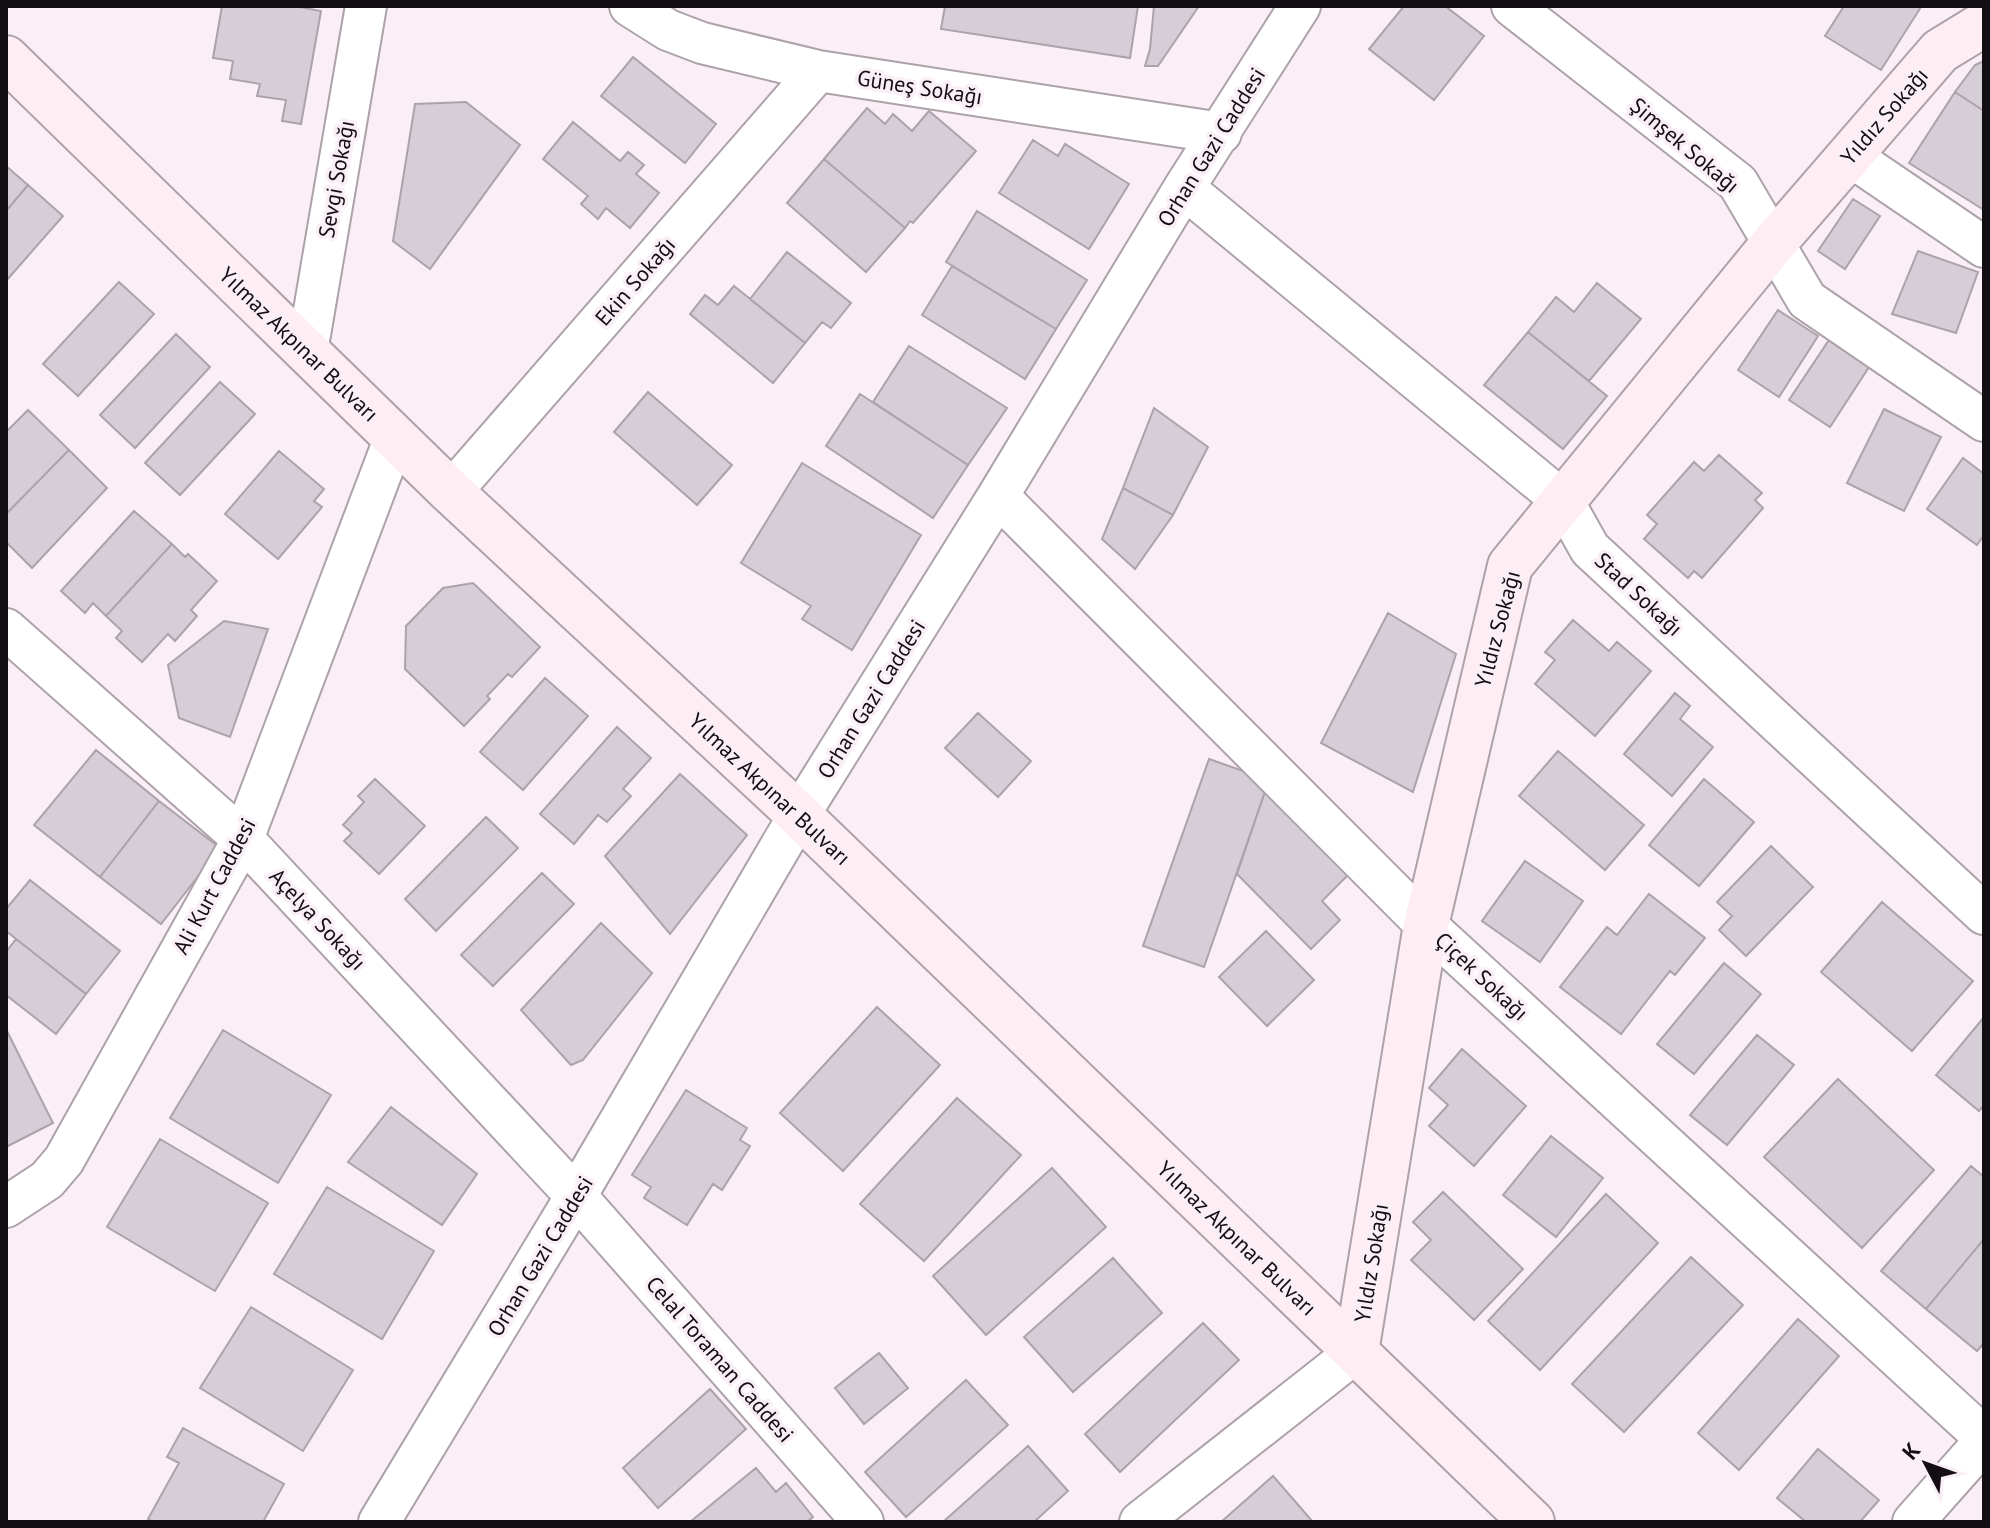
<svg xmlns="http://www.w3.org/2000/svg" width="1990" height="1528" font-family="'PT Sans',sans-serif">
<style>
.building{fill:#d6ced7;stroke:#aba3ac;stroke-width:2}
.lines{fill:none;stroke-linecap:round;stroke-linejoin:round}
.street-casing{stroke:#ada2a9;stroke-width:44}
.secondary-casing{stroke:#ada2a9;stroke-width:48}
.street{stroke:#fff;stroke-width:40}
.secondary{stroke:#feeef3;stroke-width:44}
.labels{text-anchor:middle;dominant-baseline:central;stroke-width:7;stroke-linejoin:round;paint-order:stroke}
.street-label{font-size:22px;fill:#120e11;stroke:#faeff6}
</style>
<rect width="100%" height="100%" fill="#faeff6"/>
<path class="building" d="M 222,6 L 294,6 L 321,11 L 301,124 L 282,121 L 286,100 L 257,96 L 260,84 L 230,79 L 233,61 L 213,58 Z
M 945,6 L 1138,6 L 1130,58 L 941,29 Z
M 1154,6 L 1199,6 L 1158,66 L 1145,66 L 1150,49 Z
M 1404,6 L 1445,6 L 1484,36 L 1434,100 L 1369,49 Z
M 1844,6 L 1919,6 L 1921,7 L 1881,70 L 1825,36 Z
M 633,57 L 716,124 L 685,163 L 601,96 Z
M 1984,61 L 1984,111 L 1955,92 L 1975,65 Z
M 1955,92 L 1984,111 L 1984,210 L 1909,163 Z
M 466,102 L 520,145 L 430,269 L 393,241 L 415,104 Z
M 867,108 L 885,124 L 893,114 L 912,131 L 929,111 L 976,151 L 913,223 L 910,221 L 905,228 L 824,159 Z
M 573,122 L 620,161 L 628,152 L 644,165 L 636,174 L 659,193 L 630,228 L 606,208 L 598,219 L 581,204 L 588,196 L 543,159 Z
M 1033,140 L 1058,156 L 1065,144 L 1129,184 L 1089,249 L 999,193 Z
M 824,159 L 905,228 L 866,272 L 787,203 Z
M 6,166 L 28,185 L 6,211 Z
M 28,185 L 63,216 L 6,281 L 6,211 Z
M 1853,199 L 1880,216 L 1845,269 L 1818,251 Z
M 977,211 L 1087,280 L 1056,329 L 946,262 Z
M 1918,251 L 1978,272 L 1956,333 L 1892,314 Z
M 787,252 L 851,303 L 831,328 L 822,322 L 805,343 L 750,299 Z
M 952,266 L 1056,329 L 1025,379 L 922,315 Z
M 119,282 L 154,314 L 78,396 L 43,364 Z
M 1597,283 L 1641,319 L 1589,381 L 1528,332 L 1556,297 L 1574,312 Z
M 734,286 L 805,343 L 773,383 L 690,314 L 705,295 L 718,305 Z
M 1778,310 L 1818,336 L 1779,397 L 1738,370 Z
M 1528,332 L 1607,396 L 1563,449 L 1484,385 Z
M 176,334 L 210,367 L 135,448 L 100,415 Z
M 1829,340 L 1869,367 L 1830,427 L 1789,400 Z
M 909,346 L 1007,408 L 968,465 L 873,402 Z
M 220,382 L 255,414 L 180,495 L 145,463 Z
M 648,392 L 732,465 L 697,505 L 614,432 Z
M 860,394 L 968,465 L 933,518 L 826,446 Z
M 1154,408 L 1208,447 L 1173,515 L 1123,488 Z
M 1884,409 L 1941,437 L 1904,511 L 1847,483 Z
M 28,410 L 69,450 L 6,514 L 6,432 Z
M 69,450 L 107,488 L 32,568 L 6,542 L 6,514 Z
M 279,451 L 324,489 L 314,501 L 322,507 L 278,559 L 225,514 Z
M 1719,455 L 1762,493 L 1755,500 L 1763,508 L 1702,578 L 1694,571 L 1688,578 L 1644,539 L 1657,524 L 1647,515 L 1694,462 L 1704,471 Z
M 1963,458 L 1984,474 L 1984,535 L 1977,545 L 1927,509 Z
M 802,463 L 921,535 L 852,650 L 802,619 L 811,606 L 741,563 Z
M 1123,488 L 1173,515 L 1135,569 L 1102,539 Z
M 134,511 L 172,544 L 106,616 L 93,603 L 85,613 L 61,591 Z
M 172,544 L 185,557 L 188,554 L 217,581 L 191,610 L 197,616 L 175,641 L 168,634 L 142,662 L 116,638 L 122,631 L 106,616 Z
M 473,583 L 540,647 L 512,677 L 508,674 L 487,696 L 490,699 L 464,726 L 405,669 L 406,626 L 443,588 Z
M 1388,613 L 1456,654 L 1413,792 L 1321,743 Z
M 1573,620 L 1609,651 L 1617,642 L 1651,671 L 1595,736 L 1535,684 L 1555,660 L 1545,652 Z
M 224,621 L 268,629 L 230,737 L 179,718 L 168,665 Z
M 545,678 L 588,716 L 523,790 L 480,752 Z
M 1675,693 L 1690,706 L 1680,719 L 1713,747 L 1672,796 L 1624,754 Z
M 978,713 L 1031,761 L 998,797 L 945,748 Z
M 617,727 L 651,758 L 623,789 L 631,796 L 607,822 L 598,815 L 574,844 L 540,814 Z
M 96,750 L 159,801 L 100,877 L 34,825 Z
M 1558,751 L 1644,825 L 1605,870 L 1519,796 Z
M 1209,759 L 1269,780 L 1204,967 L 1143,946 Z
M 680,774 L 747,835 L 670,934 L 605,856 Z
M 375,779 L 425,826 L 379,874 L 344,841 L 352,833 L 343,825 L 364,802 L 358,796 Z
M 1704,779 L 1754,822 L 1699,886 L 1649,845 Z
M 1269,780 L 1356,867 L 1322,901 L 1340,920 L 1311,949 L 1237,874 Z
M 159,801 L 220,848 L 161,924 L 100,877 Z
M 486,817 L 518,848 L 436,931 L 405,899 Z
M 1771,846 L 1813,887 L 1746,956 L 1719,930 L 1732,916 L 1717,902 Z
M 1525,861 L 1583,901 L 1540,962 L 1482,921 Z
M 542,873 L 574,904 L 493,986 L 461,955 Z
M 30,880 L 120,951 L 86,994 L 6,931 L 6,909 Z
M 1649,894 L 1705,938 L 1675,975 L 1670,971 L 1621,1034 L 1560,987 L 1607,927 L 1617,935 Z
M 1882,902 L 1973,981 L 1912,1051 L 1821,972 Z
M 601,923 L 652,973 L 583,1060 L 571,1065 L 521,1010 Z
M 1266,931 L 1314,980 L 1267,1026 L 1219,977 Z
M 16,939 L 86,994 L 56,1034 L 6,995 L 6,952 Z
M 1724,963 L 1761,994 L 1694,1074 L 1657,1044 Z
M 877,1007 L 940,1065 L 843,1171 L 780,1113 Z
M 1984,1017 L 1984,1105 L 1979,1111 L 1936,1075 Z
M 6,1029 L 53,1123 L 6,1147 Z
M 223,1030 L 331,1095 L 278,1183 L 170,1118 Z
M 1757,1035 L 1794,1065 L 1727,1145 L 1690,1115 Z
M 1462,1049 L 1526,1106 L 1474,1166 L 1429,1126 L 1448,1105 L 1429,1088 Z
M 1838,1079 L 1934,1170 L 1862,1248 L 1764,1157 Z
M 686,1090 L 747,1128 L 740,1140 L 750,1146 L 722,1190 L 713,1184 L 687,1225 L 644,1198 L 651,1187 L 632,1175 Z
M 957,1098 L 1021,1155 L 924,1261 L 860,1204 Z
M 391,1107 L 477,1174 L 442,1225 L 348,1162 Z
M 1551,1136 L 1603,1178 L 1556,1237 L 1503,1195 Z
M 160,1139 L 268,1203 L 215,1291 L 107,1227 Z
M 1971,1166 L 1984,1177 L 1984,1239 L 1926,1309 L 1881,1271 Z
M 1052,1168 L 1106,1227 L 986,1335 L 933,1276 Z
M 327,1187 L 434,1251 L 382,1339 L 274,1274 Z
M 1443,1192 L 1523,1269 L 1474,1320 L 1411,1260 L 1431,1240 L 1413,1222 Z
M 1606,1194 L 1658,1243 L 1540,1370 L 1488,1321 Z
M 1984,1239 L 1984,1343 L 1977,1351 L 1926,1309 Z
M 1691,1257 L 1743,1305 L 1624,1432 L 1572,1384 Z
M 1113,1258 L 1162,1313 L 1073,1392 L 1024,1337 Z
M 251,1307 L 353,1370 L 303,1451 L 200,1388 Z
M 1798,1319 L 1839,1356 L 1739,1470 L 1698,1433 Z
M 1203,1323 L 1239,1360 L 1120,1472 L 1085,1434 Z
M 879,1353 L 908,1388 L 864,1424 L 835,1388 Z
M 966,1380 L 1008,1425 L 906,1517 L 865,1472 Z
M 710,1389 L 746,1429 L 658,1508 L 623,1468 Z
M 183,1428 L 284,1484 L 263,1522 L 153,1522 L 148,1519 L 179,1463 L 167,1457 Z
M 1028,1446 L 1068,1491 L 1034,1522 L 943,1522 Z
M 1818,1449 L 1879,1500 L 1860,1522 L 1806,1522 L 1777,1498 Z
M 756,1468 L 776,1492 L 786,1483 L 813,1517 L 807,1522 L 690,1522 Z
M 1273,1476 L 1313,1522 L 1221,1522 Z"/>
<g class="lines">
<g class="street-casing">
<path id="street" d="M 630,6 L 668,30 L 702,43 L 818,71 L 1221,133
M 1512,6 L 1738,183 L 1807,300 L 1984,421
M 1850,156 L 1984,247
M 1184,188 L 1563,501 L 1590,549 L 1984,914
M 307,352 L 366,6
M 451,492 L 818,71
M 998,496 L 1426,925 L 1984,1437
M 6,629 L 243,839 L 576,1196 L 863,1522
M 6,1207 L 47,1180 L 64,1160 L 243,839 L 395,437
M 379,1522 L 576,1196 L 799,815 L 998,496 L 1184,188 L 1300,6
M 1140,1522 L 1356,1352
M 1913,1522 L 1984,1442"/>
</g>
<g class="secondary-casing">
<path id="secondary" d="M 6,58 L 451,492 L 799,815 L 1532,1522
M 1356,1352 L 1426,925 L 1510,566 L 1773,244 L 1940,51 L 1984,24"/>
</g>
<use href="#street" class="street"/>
<use href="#secondary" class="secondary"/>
</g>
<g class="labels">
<g class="street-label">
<text transform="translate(920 87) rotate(9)">Güneş Sokağı</text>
<text transform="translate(1884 116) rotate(-49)">Yıldız Sokağı</text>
<text transform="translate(1685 145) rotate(40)">Şimşek Sokağı</text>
<text transform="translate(1211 147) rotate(-58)">Orhan Gazi Caddesi</text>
<text transform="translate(336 179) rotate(-80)">Sevgi Sokağı</text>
<text transform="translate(635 281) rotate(-49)">Ekin Sokağı</text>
<text transform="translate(299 344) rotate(44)">Yılmaz Akpınar Bulvarı</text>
<text transform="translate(1639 594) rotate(43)">Stad Sokağı</text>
<text transform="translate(1497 629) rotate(-75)">Yıldız Sokağı</text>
<text transform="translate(871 699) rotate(-58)">Orhan Gazi Caddesi</text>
<text transform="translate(770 789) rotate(43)">Yılmaz Akpınar Bulvarı</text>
<text transform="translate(214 886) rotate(-62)">Ali Kurt Caddesi</text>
<text transform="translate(318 919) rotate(47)">Açelya Sokağı</text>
<text transform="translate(1482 976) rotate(43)">Çiçek Sokağı</text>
<text transform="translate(1237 1238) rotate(44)">Yılmaz Akpınar Bulvarı</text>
<text transform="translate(540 1256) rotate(-59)">Orhan Gazi Caddesi</text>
<text transform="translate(1371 1263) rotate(-81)">Yıldız Sokağı</text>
<text transform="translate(720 1359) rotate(49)">Celal Toraman Caddesi</text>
</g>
</g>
<rect width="1990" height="1528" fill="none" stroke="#120e11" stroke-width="16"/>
<g transform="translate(1926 1464) rotate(311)" stroke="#faeff6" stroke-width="6" paint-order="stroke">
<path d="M0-6L14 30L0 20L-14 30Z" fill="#120e11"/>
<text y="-12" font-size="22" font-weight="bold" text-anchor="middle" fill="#120e11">K</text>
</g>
</svg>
